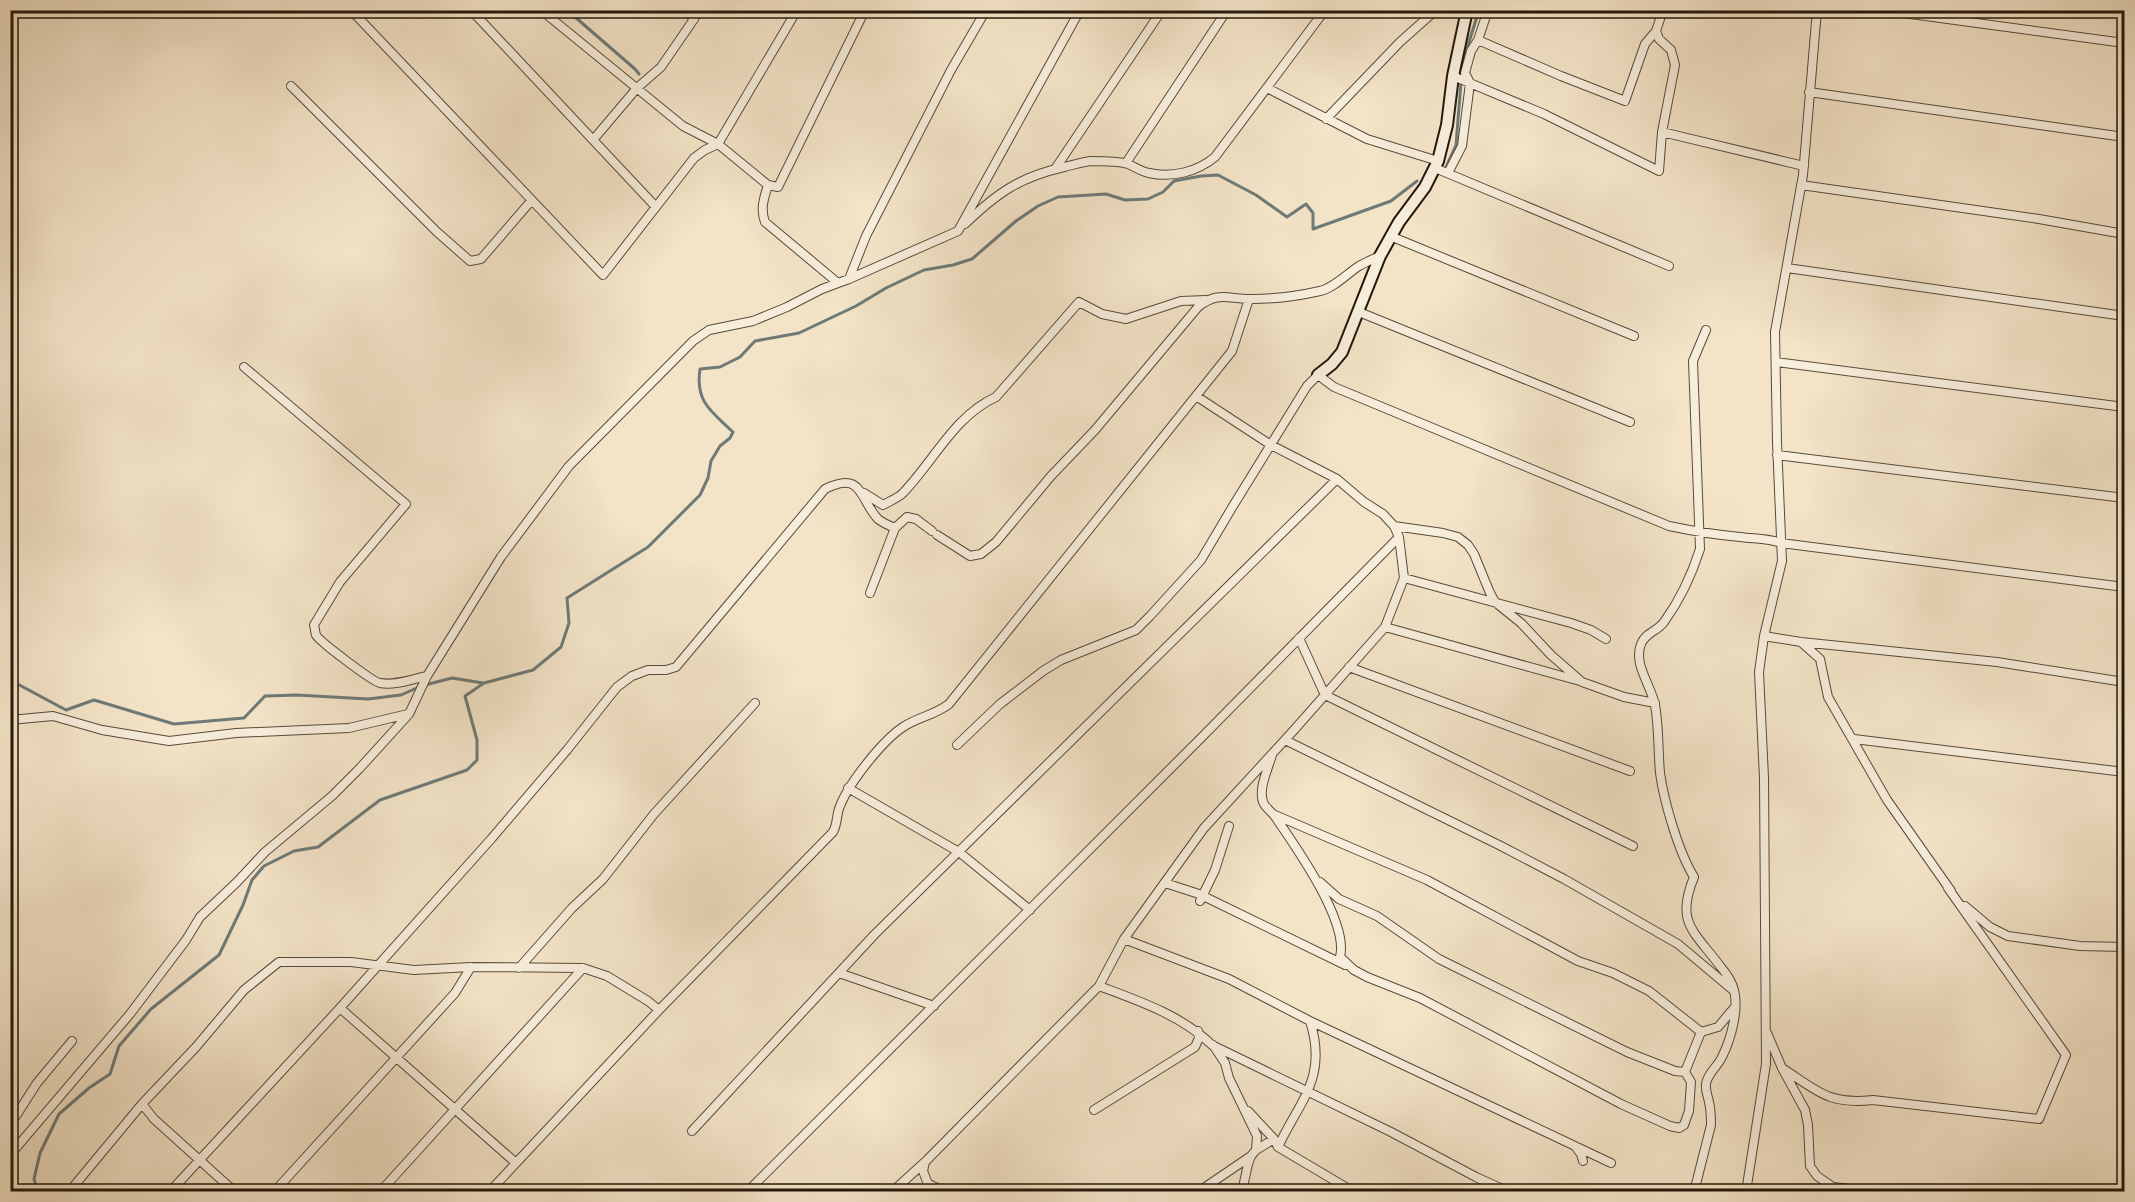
<svg xmlns="http://www.w3.org/2000/svg" width="2135" height="1202" font-family="'Old Standard TT',serif">
<style>
.lines{fill:none;stroke-linecap:round;stroke-linejoin:round}
.stream{stroke:#6e7a77;stroke-width:3}
.street-casing{stroke:#584b39;stroke-width:10}
.secondary-casing{stroke:#25180a;stroke-width:14}
.street{stroke:#f7eddb;stroke-width:8}
.secondary{stroke:#f7eddb;stroke-width:10}
</style>
<rect width="100%" height="100%" fill="#f3e3c7"/>
<filter id="stains"><feTurbulence type="fractalNoise" baseFrequency=".00333" numOctaves="4"/><feColorMatrix values="0 0 0 0 .2 0 0 0 0 .09 0 0 0 0 .02 0 0 0 .5 -.17"/></filter>
<radialGradient id="worn" r=".72"><stop offset=".6" stop-color="#630" stop-opacity="0"/><stop offset="1" stop-color="#630" stop-opacity=".3"/></radialGradient>
<g class="lines">
<path class="stream" d="M 554,10 L 561,15 L 575,17 L 635,69 L 639,74
M 1462,72 L 1464,58 L 1479,10
M 1446,167 L 1456,145 L 1461,82
M 10,680 L 66,710 L 94,700 L 174,724 L 244,718 L 265,696 L 297,695 L 368,699 L 401,695 L 419,687
M 425,685 L 452,678 L 483,683
M 38,1192 L 34,1179 L 40,1153 L 59,1114 L 89,1088 L 110,1074 L 119,1046 L 151,1009 L 219,955 L 243,905 L 252,880 L 264,866 L 294,851 L 318,847 L 380,800 L 467,770 L 477,760 L 477,740 L 465,696 L 484,683 L 533,670 L 561,647 L 569,623 L 567,598 L 648,547 L 700,495 L 708,478 L 711,461 L 720,446 L 730,438 L 733,432 C 711,411 695,402 700,369 L 720,367 L 740,357 L 755,341 L 799,333 L 856,306 L 886,288 L 924,270 L 953,265 L 972,259 L 1016,221 L 1038,206 L 1058,197 L 1106,194 L 1125,200 L 1148,199 L 1163,192 L 1174,181 L 1201,176 L 1218,175 L 1256,195 L 1287,217 L 1306,204 L 1313,213 L 1313,229 L 1391,201 L 1417,181"/>
<g class="street-casing">
<path id="street" d="M 351,10 L 603,275 L 694,158 L 705,150 L 718,144 L 797,10
M 471,10 L 656,207
M 541,10 L 683,126 L 718,144 L 768,185 L 778,187 L 865,10
M 1881,10 L 2124,43
M 694,19 L 695,14 L 702,10
M 1478,40 L 1561,76 L 1625,101 L 1645,44 L 1656,31
M 1453,76 L 1544,114 L 1659,171 L 1662,132 L 1675,65 L 1671,50 L 1659,39 L 1656,31 L 1663,10
M 291,86 L 437,232 L 470,261 L 481,259 L 531,201
M 1267,88 L 1367,139 L 1438,161
M 1809,92 L 2124,137
M 1326,119 L 1400,42 L 1436,10
M 1662,132 L 1804,166
M 593,140 L 637,88 L 661,67 L 694,19 L 685,10
M 1126,163 L 1227,10
M 1435,168 L 1669,266
M 1055,169 L 1162,10
M 1448,173 L 1462,146 L 1470,83 L 1465,73 L 1471,51 L 1478,40 L 1488,10
M 768,185 C 764,198 760,209 765,222 L 838,283
M 1801,185 L 2039,219 L 2124,234
M 965,224 C 997,193 1020,177 1064,167 C 1073,165 1082,162 1091,161 C 1102,161 1117,161 1128,164 C 1135,167 1142,172 1149,173 C 1172,178 1197,172 1215,157 L 1325,10
M 1390,236 L 1634,336
M 1787,268 L 2124,316
M 849,279 L 866,236 L 951,70 L 986,10
M 1359,312 L 1630,422
M 1776,362 L 2124,407
M 244,367 L 406,504 L 340,582 L 314,625 C 315,628 315,632 316,635 C 319,641 373,682 380,683 C 394,686 413,679 427,676
M 1777,455 L 2124,498
M 864,493 L 883,505 C 890,501 898,498 903,493 C 934,461 954,416 996,397 L 1079,302 L 1102,314 L 1126,319 L 1181,301 L 1206,300
M 1394,526 L 1443,533 L 1458,537 L 1468,545 L 1474,554 L 1490,593 L 1495,602 L 1521,623 L 1551,655 L 1582,682 L 1624,697 L 1655,703
M 937,535 L 970,556 L 981,554 L 996,542 L 1051,476 L 1095,430 L 1198,307 C 1218,291 1228,299 1251,299 C 1273,299 1298,296 1320,291 C 1334,288 1348,273 1359,266 C 1366,262 1373,259 1380,256
M 1404,578 L 1571,623 L 1591,630 L 1606,639
M 870,593 L 895,528
M 1385,627 L 1580,681
M 1764,636 L 1801,642 L 1997,662 L 2124,682
M 1299,638 L 1325,695 L 1633,846
M 1801,642 L 1820,659 L 1828,697 L 1887,800 L 1951,891
M 1349,667 L 1630,771
M 10,720 L 53,716 L 102,730 L 169,741 L 236,733 L 349,728 L 408,714
M 1854,739 L 2124,772
M 1285,740 L 1499,845 L 1564,879 L 1678,944 L 1734,991
M 957,745 L 1000,704 L 1043,671 L 1061,660 L 1136,630 L 1150,616 L 1201,560 L 1233,506 L 1307,386 L 1318,375 L 1334,387 L 1669,526 C 1693,531 1716,535 1740,537 C 1755,539 1767,538 1781,543 L 2124,587
M 1272,755 C 1268,769 1257,791 1264,804 C 1267,809 1273,813 1276,818 C 1296,847 1349,922 1340,957 L 1354,970 L 1367,977 L 1420,998 L 1621,1104 L 1670,1126 L 1679,1128 L 1684,1125 L 1689,1111 L 1691,1082 L 1685,1072 L 1701,1032 L 1718,1027 L 1734,1008
M 848,788 L 959,852 L 1030,910
M 1275,815 L 1427,880 L 1578,961 L 1613,973 L 1649,991 L 1701,1032
M 1320,882 L 1339,899 L 1377,916 L 1439,959 L 1627,1052 L 1675,1071 L 1685,1072
M 1165,883 L 1199,894 L 1345,965
M 1200,901 L 1215,870 L 1229,826
M 1965,906 L 1990,927 L 2008,936 L 2080,946 L 2124,947
M 1124,939 L 1229,979 L 1310,1021 L 1575,1146 L 1581,1154 L 1583,1161
M 519,968 L 572,908 L 603,879 L 654,814 L 755,703
M 839,973 L 934,1006
M 1099,986 C 1139,1001 1181,1015 1212,1045 L 1391,1132 L 1476,1177 L 1509,1192
M 340,1008 L 516,1163
M 1767,1033 L 1782,1068 L 1805,1110 L 1808,1125 L 1810,1166 L 1817,1176 L 1833,1187 L 1835,1192
M 1213,1045 L 1225,1063 L 1229,1078 L 1257,1136 L 1256,1150 L 1251,1156 L 1248,1164 L 1242,1192
M 1782,1068 C 1818,1091 1828,1105 1873,1100 L 2039,1119 L 2066,1055 L 1948,888
M 142,1104 L 154,1119 L 235,1192
M 1094,1110 L 1195,1047 L 1199,1038 L 1198,1031
M 1248,1111 L 1274,1139 L 1278,1147 L 1354,1192
M 10,1125 L 37,1083 L 72,1041
M 692,1131 L 875,934 L 1337,479
M 1278,1147 C 1300,1100 1328,1078 1310,1021
M 1577,1147 L 1611,1163
M 1256,1150 L 1274,1139
M 10,1155 L 130,1014 L 186,940 L 200,917 L 237,882 L 265,852 L 332,796 L 360,768 L 409,714 L 427,676 L 501,557 L 569,466 L 693,341 L 709,330 L 753,321 L 787,307 L 822,289 L 849,279 L 958,231 L 1080,10
M 925,1162 L 923,1171 L 931,1192
M 927,1183 L 945,1192
M 752,1187 L 1202,737 L 1399,537
M 1833,1187 L 1876,1192
M 69,1192 L 142,1104 L 196,1047 L 244,990 L 279,962 L 351,962 L 414,970 L 471,967 L 583,968 L 607,976 L 648,1001 L 659,1010
M 170,1192 L 340,1008 L 492,838 L 567,750 L 617,687 L 632,676 L 648,670 L 666,670 L 676,667 L 825,489 C 863,470 859,499 878,519 C 883,523 890,526 895,528 L 907,517 L 916,519 L 932,531
M 274,1192 L 455,993 L 471,967
M 380,1192 L 583,968
M 489,1192 L 659,1010 L 833,832 C 838,823 836,815 840,806 C 849,783 882,741 903,727 C 918,717 935,715 949,704 L 1232,351 L 1249,299
M 892,1192 L 926,1161 L 1099,986 L 1124,939 L 1204,828 L 1294,730 L 1385,627 L 1404,578 L 1399,537 L 1394,526 L 1383,514 L 1364,502 L 1337,479 L 1271,445 L 1196,396
M 1198,1192 L 1251,1156
M 1694,1192 L 1711,1125 C 1711,1117 1711,1110 1709,1102 C 1708,1096 1705,1091 1706,1084 C 1707,1074 1718,1066 1722,1057 C 1731,1039 1739,1010 1734,990 C 1732,981 1726,973 1720,966 C 1694,931 1675,923 1694,877 C 1679,853 1664,802 1660,773 C 1658,751 1659,727 1655,705 C 1651,685 1633,664 1641,644 C 1646,632 1658,631 1664,622 C 1680,600 1692,574 1700,549 L 1693,361 L 1706,330
M 1746,1192 L 1766,1064 L 1764,778 L 1759,672 L 1764,636 L 1782,561 L 1777,442 L 1775,332 L 1803,175 L 1817,10"/>
</g>
<g class="secondary-casing">
<path id="secondary" d="M 1318,375 L 1332,364 L 1342,352 L 1380,256 L 1399,222 L 1425,187 L 1438,161 L 1447,125 L 1453,76 L 1467,10"/>
</g>
<use href="#street" class="street"/>
<use href="#secondary" class="secondary"/>
</g>
<rect width="2135" height="1202" fill="none" stroke="#f3e3c7" stroke-width="36"/>
<rect x="12" y="12" width="2111" height="1178" fill="none" stroke="#25180a" stroke-width="3"/>
<rect x="18" y="18" width="2099" height="1166" fill="none" stroke="#25180a" stroke-width="1.5"/>
<rect width="100%" height="100%" filter="url(#stains)"/>
<rect width="100%" height="100%" fill="url(#worn)"/>
</svg>
